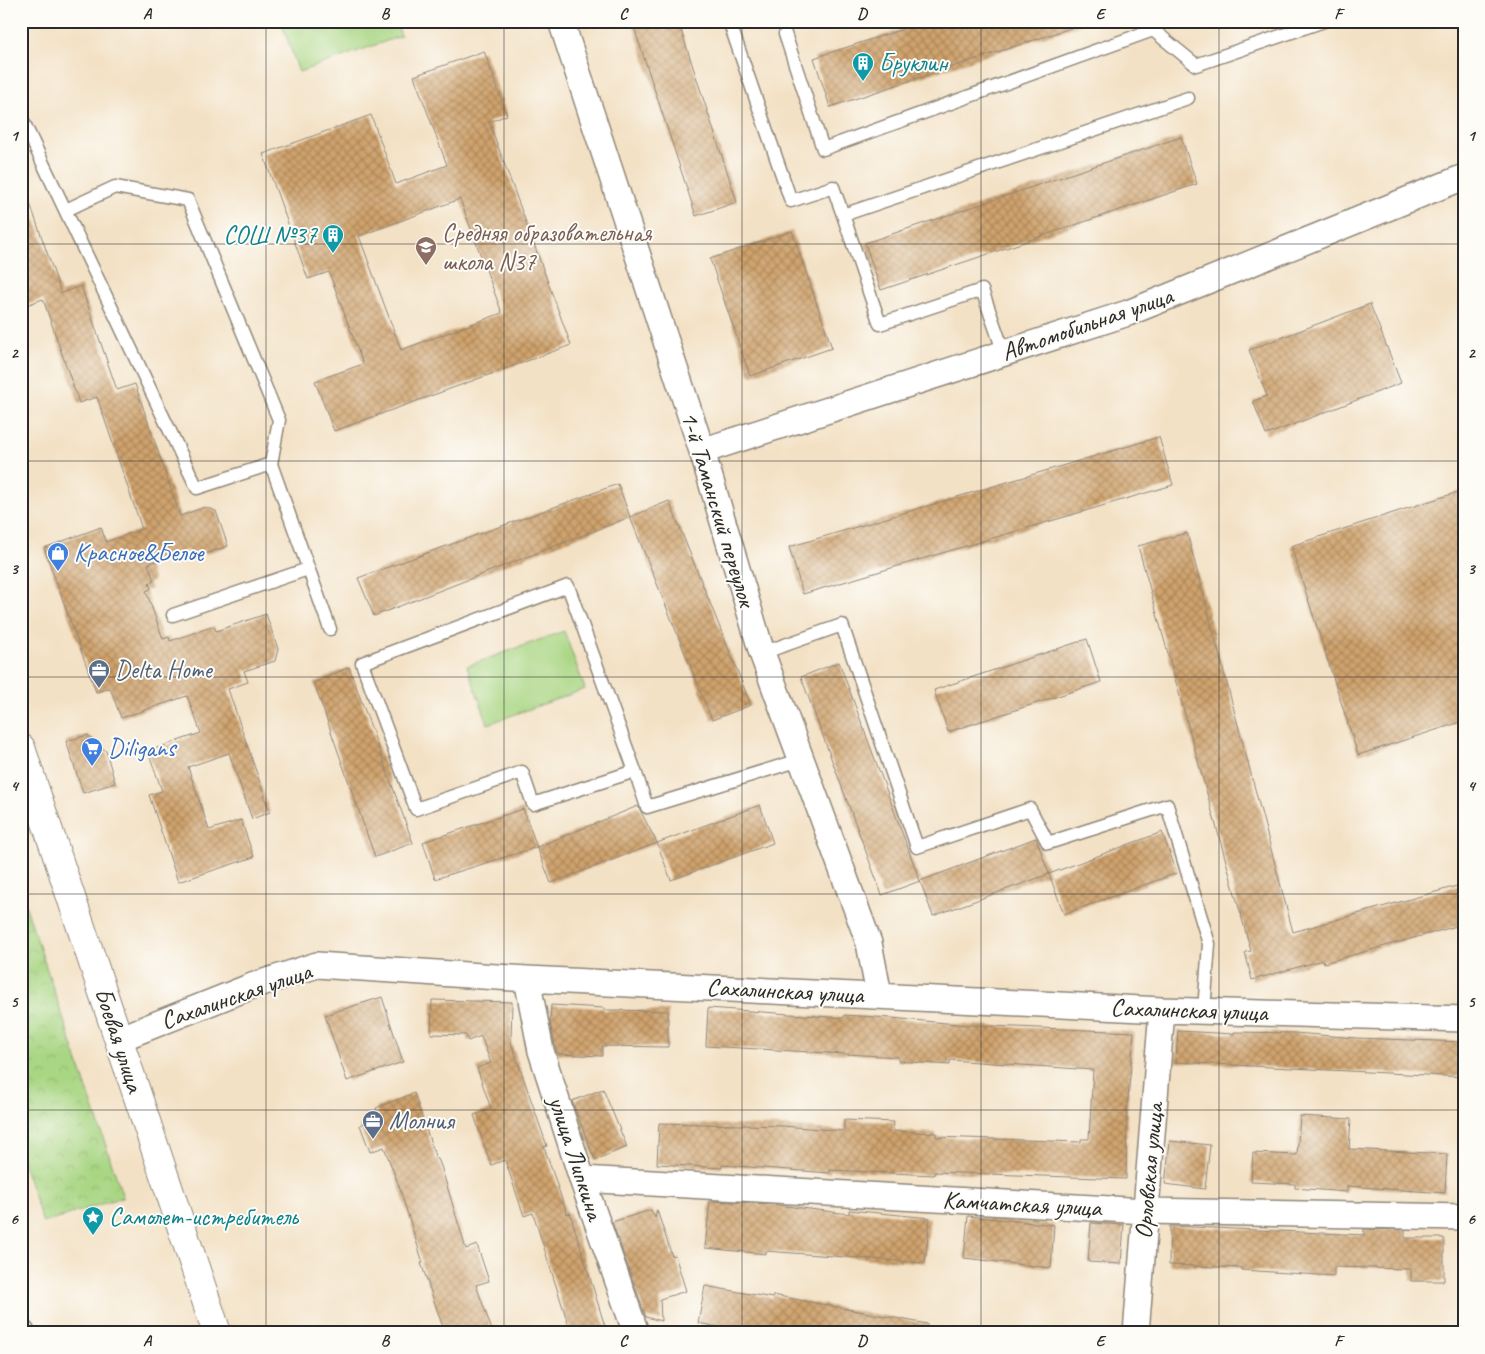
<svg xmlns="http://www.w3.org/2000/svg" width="1485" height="1354" font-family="Caveat,sans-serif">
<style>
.park{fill:url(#park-crowns);stroke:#6a8057}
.pitch{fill:#a9d683;stroke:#6a8057}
.building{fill:url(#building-cross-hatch);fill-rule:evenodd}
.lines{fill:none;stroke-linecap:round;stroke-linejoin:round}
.service-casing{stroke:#8f8678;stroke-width:15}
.minor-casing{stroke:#8f8678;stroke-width:28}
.secondary-casing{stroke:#8f8678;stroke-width:30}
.service{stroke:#fff;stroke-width:12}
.minor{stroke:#fff;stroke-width:25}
.secondary{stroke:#fff;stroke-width:28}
.grid{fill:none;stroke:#2b2b2b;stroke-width:1;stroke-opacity:0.55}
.labels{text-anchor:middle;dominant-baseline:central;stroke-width:4;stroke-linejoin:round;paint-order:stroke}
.culture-label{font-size:25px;fill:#0d838f;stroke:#fdfcf7;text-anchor:start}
.education-label{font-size:25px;fill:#785e54;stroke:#fdfcf7;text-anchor:start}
.street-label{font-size:25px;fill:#2b2b2b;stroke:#fdfcf7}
.shop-label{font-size:25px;fill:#366cbe;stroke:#fdfcf7;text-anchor:start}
.service-label{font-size:25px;fill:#4e5e75;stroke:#fdfcf7;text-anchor:start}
.neatline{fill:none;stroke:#2b2b2b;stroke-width:2}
.grid-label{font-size:16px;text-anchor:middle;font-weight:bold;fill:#2b2b2b}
</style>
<defs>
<pattern id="park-crowns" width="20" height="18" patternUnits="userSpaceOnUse" patternTransform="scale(1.25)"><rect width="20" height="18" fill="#a9d683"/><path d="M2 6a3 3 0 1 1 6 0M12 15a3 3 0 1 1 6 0" fill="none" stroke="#92b871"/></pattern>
<pattern id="building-cross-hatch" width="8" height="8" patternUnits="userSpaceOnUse" patternTransform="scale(1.25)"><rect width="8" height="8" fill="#d0a36d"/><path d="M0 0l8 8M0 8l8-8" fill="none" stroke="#a9855a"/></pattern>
</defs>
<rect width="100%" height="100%" fill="#fdfcf7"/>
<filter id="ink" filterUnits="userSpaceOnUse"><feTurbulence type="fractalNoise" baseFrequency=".02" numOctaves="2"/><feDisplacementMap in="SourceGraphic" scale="10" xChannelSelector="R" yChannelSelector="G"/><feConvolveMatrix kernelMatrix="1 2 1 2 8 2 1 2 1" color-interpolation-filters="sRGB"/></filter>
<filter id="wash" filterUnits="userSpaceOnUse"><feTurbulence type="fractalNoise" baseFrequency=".0096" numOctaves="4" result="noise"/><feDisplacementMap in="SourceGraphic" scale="20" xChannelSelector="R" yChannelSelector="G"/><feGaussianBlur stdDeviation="1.12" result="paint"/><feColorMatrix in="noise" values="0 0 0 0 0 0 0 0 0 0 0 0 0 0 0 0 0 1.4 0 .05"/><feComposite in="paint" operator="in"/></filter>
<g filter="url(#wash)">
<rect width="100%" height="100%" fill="#f3e1c5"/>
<path class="park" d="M 21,892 L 123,1197 L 43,1223 L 21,1158 Z"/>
<path class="pitch" d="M 281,21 L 396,21 L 401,36 L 299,72 Z
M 564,631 L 585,689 L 488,724 L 467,666 Z"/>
<g id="blocks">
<path class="building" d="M 632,21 L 678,21 L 737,202 L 696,216 Z
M 927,21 L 1079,21 L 1080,25 L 830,107 L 814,58 Z
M 484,51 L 507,115 L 489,122 L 571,345 L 334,431 L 315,381 L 363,364 L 329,272 L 308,279 L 263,154 L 371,115 L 396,184 L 447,165 L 414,76 ZM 460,199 L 502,313 L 401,350 L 359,236 Z
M 1181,137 L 1197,184 L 881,290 L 865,243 Z
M 24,186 L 61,293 L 81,286 L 117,390 L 135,384 L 180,516 L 205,507 L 216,511 L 228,546 L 205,554 L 204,550 L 190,555 L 188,550 L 148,564 L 154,581 L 149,583 L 151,589 L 146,591 L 163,639 L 169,637 L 170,641 L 214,626 L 216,631 L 266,614 L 278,649 L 275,661 L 244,671 L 248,682 L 228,689 L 270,812 L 252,819 L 229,753 L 188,767 L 209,830 L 241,820 L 254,857 L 178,882 L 149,795 L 162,791 L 148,751 L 201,733 L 187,696 L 121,718 L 110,688 L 96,692 L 44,548 L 101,527 L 106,542 L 142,529 L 97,397 L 79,403 L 43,299 L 21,307 L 21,187 Z
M 792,231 L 832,348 L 750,376 L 710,259 Z
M 1370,304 L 1401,383 L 1266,435 L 1253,401 L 1267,396 L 1249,350 Z
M 1159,437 L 1173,485 L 803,594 L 789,547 Z
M 618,484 L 630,517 L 374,616 L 358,578 Z
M 1464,490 L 1464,721 L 1358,755 L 1291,546 Z
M 669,501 L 751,705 L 712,720 L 630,517 Z
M 1187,533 L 1293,932 L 1464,884 L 1464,924 L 1324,963 L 1323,960 L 1252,980 L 1245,952 L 1251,951 L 1138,546 Z
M 1087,639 L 1101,682 L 948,732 L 934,690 Z
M 839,662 L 920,881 L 882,895 L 801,677 Z
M 349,667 L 413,843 L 375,857 L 314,683 Z
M 88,735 L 106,751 L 115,783 L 83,793 L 66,741 Z
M 760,805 L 773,843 L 671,880 L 657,843 Z
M 638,806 L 657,843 L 551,883 L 537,847 Z
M 523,809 L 537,847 L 435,879 L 423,842 Z
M 1162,832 L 1177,873 L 1064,914 L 1049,874 Z
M 1036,838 L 1049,874 L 933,916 L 920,881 Z
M 382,997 L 403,1062 L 347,1081 L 325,1015 Z
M 432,1000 L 512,1002 L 511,1042 L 547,1146 L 544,1147 L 567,1214 L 570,1213 L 607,1333 L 571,1333 L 533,1213 L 524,1216 L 505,1160 L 491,1165 L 474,1115 L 491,1109 L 477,1068 L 491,1063 L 481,1036 L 468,1041 L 466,1035 L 431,1034 Z
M 551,1005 L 604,1008 L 604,1010 L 668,1011 L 668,1047 L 602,1046 L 602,1056 L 557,1054 L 550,1024 Z
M 708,1008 L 844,1018 L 844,1015 L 891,1018 L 968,1025 L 1134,1032 L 1127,1110 L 1126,1179 L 934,1172 L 934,1175 L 830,1170 L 830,1173 L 722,1165 L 722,1168 L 657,1164 L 659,1123 L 783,1126 L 844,1131 L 844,1120 L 894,1122 L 893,1131 L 936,1133 L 936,1137 L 1081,1142 L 1081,1139 L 1089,1139 L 1093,1070 L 950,1060 L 950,1065 L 898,1061 L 898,1057 L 706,1046 Z
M 1178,1031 L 1234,1034 L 1234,1032 L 1295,1033 L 1356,1038 L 1464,1042 L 1464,1077 L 1176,1062 Z
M 603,1089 L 627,1147 L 595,1160 L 572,1101 Z
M 414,1093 L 436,1159 L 438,1159 L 441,1166 L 466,1249 L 477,1245 L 489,1281 L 476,1285 L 493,1333 L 445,1333 L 421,1263 L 423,1263 L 399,1186 L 384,1147 L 370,1152 L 360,1125 L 379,1117 L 376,1108 Z
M 1300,1116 L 1351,1119 L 1349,1149 L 1447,1154 L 1445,1193 L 1347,1186 L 1347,1192 L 1295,1188 L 1295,1184 L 1251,1182 L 1253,1153 L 1297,1155 Z
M 1170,1141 L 1210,1145 L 1205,1189 L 1165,1184 Z
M 710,1201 L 770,1204 L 849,1214 L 849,1210 L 930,1218 L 925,1263 L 766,1251 L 766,1254 L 705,1248 Z
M 651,1210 L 655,1218 L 657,1210 L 672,1256 L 675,1255 L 686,1291 L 660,1299 L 661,1321 L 646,1317 L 612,1222 Z
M 968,1216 L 1054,1225 L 1051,1268 L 964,1258 Z
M 1091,1223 L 1124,1225 L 1121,1264 L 1088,1262 Z
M 1170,1226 L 1364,1235 L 1364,1229 L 1405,1230 L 1405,1238 L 1444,1238 L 1444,1281 L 1411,1281 L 1411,1269 L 1334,1267 L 1334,1276 L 1242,1270 L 1242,1268 L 1169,1265 Z
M 705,1286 L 773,1298 L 773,1295 L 927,1324 L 927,1333 L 749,1333 L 698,1323 Z"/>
</g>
</g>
<g filter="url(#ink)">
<use href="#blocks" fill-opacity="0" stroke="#8f8678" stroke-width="1"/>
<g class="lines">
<g class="service-casing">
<path id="service" d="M 729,21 L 791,201 L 833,187 L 843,215 L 1188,98
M 785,34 L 823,149 L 1153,30 L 1196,65 L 1324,21
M 21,117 L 197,488 L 271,464 L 330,629
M 66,210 L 115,187 L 188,200 L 279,420 L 271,464
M 843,215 L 880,324 L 982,290 L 1004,353
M 173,615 L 308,569
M 762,653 L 842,625 L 917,847 L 1030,809 L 1048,843 L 1167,805 L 1209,944 L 1204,1011
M 635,771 L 568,586 L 362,663 L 416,809 L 522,772 L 533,804 L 635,771 L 647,807 L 800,760"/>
</g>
<g class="minor-casing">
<path id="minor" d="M 561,21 L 702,451 L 762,653 L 869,943 L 879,995
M 702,451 L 1128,313 L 1464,177
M 527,979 L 541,1051 L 582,1179 L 636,1333
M 119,1039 L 252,986 L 317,965 L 527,979 L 1162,1010 L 1464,1019
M 582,1179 L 1146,1211 L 1464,1217
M 21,1333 L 22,1333
M 1136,1333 L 1162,1010"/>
</g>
<g class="secondary-casing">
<path id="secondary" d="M 21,748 L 217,1333"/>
</g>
<use href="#service" class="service"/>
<use href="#minor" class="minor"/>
<use href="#secondary" class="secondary"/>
</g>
</g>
<path class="grid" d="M 266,21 L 266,1333M 504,21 L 504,1333M 742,21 L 742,1333M 981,21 L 981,1333M 1219,21 L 1219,1333M 21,244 L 1464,244M 21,461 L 1464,461M 21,677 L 1464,677M 21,894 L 1464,894M 21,1110 L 1464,1110"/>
<defs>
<g id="building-pin" transform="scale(1.125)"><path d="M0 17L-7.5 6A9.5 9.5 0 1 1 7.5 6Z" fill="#0f9aa8" stroke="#fdfcf7"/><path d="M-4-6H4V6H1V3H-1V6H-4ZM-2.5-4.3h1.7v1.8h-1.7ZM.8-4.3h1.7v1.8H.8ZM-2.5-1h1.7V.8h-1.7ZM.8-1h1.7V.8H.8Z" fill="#fff"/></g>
<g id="school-pin" transform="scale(1.125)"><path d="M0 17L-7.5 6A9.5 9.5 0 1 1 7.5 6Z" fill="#8d6e63" stroke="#fdfcf7"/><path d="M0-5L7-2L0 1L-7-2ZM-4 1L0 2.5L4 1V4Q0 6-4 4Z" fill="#fff"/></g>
<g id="shop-pin" transform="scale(1.125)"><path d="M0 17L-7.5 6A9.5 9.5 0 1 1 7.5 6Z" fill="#3f7fe0" stroke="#fdfcf7"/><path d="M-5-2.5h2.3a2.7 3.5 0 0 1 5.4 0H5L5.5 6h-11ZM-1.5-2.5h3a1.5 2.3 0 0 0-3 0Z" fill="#fff"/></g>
<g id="office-pin" transform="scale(1.125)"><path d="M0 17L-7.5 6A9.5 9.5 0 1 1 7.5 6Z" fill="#5c6f8a" stroke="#fdfcf7"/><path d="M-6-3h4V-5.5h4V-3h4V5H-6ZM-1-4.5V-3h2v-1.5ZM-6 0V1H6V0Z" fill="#fff"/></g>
<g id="supermarket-pin" transform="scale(1.125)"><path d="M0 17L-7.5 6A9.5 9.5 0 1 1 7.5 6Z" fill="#3f7fe0" stroke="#fdfcf7"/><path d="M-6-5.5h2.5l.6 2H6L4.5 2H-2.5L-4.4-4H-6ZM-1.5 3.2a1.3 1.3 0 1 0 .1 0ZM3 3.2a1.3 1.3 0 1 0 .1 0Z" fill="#fff"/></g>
<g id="sight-pin" transform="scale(1.125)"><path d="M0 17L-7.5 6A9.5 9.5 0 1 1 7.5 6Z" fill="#0f9aa8" stroke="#fdfcf7"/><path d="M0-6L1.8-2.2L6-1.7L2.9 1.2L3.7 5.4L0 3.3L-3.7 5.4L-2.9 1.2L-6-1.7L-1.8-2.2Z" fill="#fff"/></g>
</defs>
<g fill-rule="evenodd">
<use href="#building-pin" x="863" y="63"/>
<use href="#building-pin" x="333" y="235"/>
<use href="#school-pin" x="426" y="247"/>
<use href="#shop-pin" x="58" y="553"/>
<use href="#office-pin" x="99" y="670"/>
<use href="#supermarket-pin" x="92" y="748"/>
<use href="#office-pin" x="373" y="1121"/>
<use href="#sight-pin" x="93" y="1217"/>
</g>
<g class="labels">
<g class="culture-label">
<text x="879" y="63">Бруклин</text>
<text x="317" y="235" text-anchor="end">СОШ №37</text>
<text x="109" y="1217">Самолет-истребитель</text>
</g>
<g class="education-label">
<text x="442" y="233">Средняя образовательная<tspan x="442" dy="29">школа N37</tspan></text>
</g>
<g class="street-label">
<text transform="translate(1087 324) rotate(-19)">Автомобильная улица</text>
<text transform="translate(718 509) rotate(73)">1-й Таманский переулок</text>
<text transform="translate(785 991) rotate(3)">Сахалинская улица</text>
<text transform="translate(236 996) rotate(-19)">Сахалинская улица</text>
<text transform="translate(1189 1010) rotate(2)">Сахалинская улица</text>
<text transform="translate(119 1040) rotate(72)">Боевая улица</text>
<text transform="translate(576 1158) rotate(72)">улица Липкина</text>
<text transform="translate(1149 1171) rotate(-85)">Орловская улица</text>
<text transform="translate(1022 1204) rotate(3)">Камчатская улица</text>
</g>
<g class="shop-label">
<text x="74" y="553">Красное&amp;Белое</text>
<text x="108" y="748">Diligans</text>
</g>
<g class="service-label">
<text x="115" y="670">Delta Home</text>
<text x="389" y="1121">Молния</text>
</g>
</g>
<rect width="1485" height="1354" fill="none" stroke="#fdfcf7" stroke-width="55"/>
<rect x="28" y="28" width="1430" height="1298" class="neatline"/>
<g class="grid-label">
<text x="147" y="19">A</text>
<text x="385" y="19">B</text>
<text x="623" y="19">C</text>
<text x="862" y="19">D</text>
<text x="1100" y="19">E</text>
<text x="1338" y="19">F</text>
<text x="14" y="141">1</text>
<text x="1471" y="141">1</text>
<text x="14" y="358">2</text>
<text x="1471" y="358">2</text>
<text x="14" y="574">3</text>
<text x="1471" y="574">3</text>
<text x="14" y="791">4</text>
<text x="1471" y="791">4</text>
<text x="14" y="1007">5</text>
<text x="1471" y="1007">5</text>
<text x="14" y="1224">6</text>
<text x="1471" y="1224">6</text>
<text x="147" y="1346">A</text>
<text x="385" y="1346">B</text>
<text x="623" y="1346">C</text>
<text x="862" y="1346">D</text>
<text x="1100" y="1346">E</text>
<text x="1338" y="1346">F</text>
</g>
</svg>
